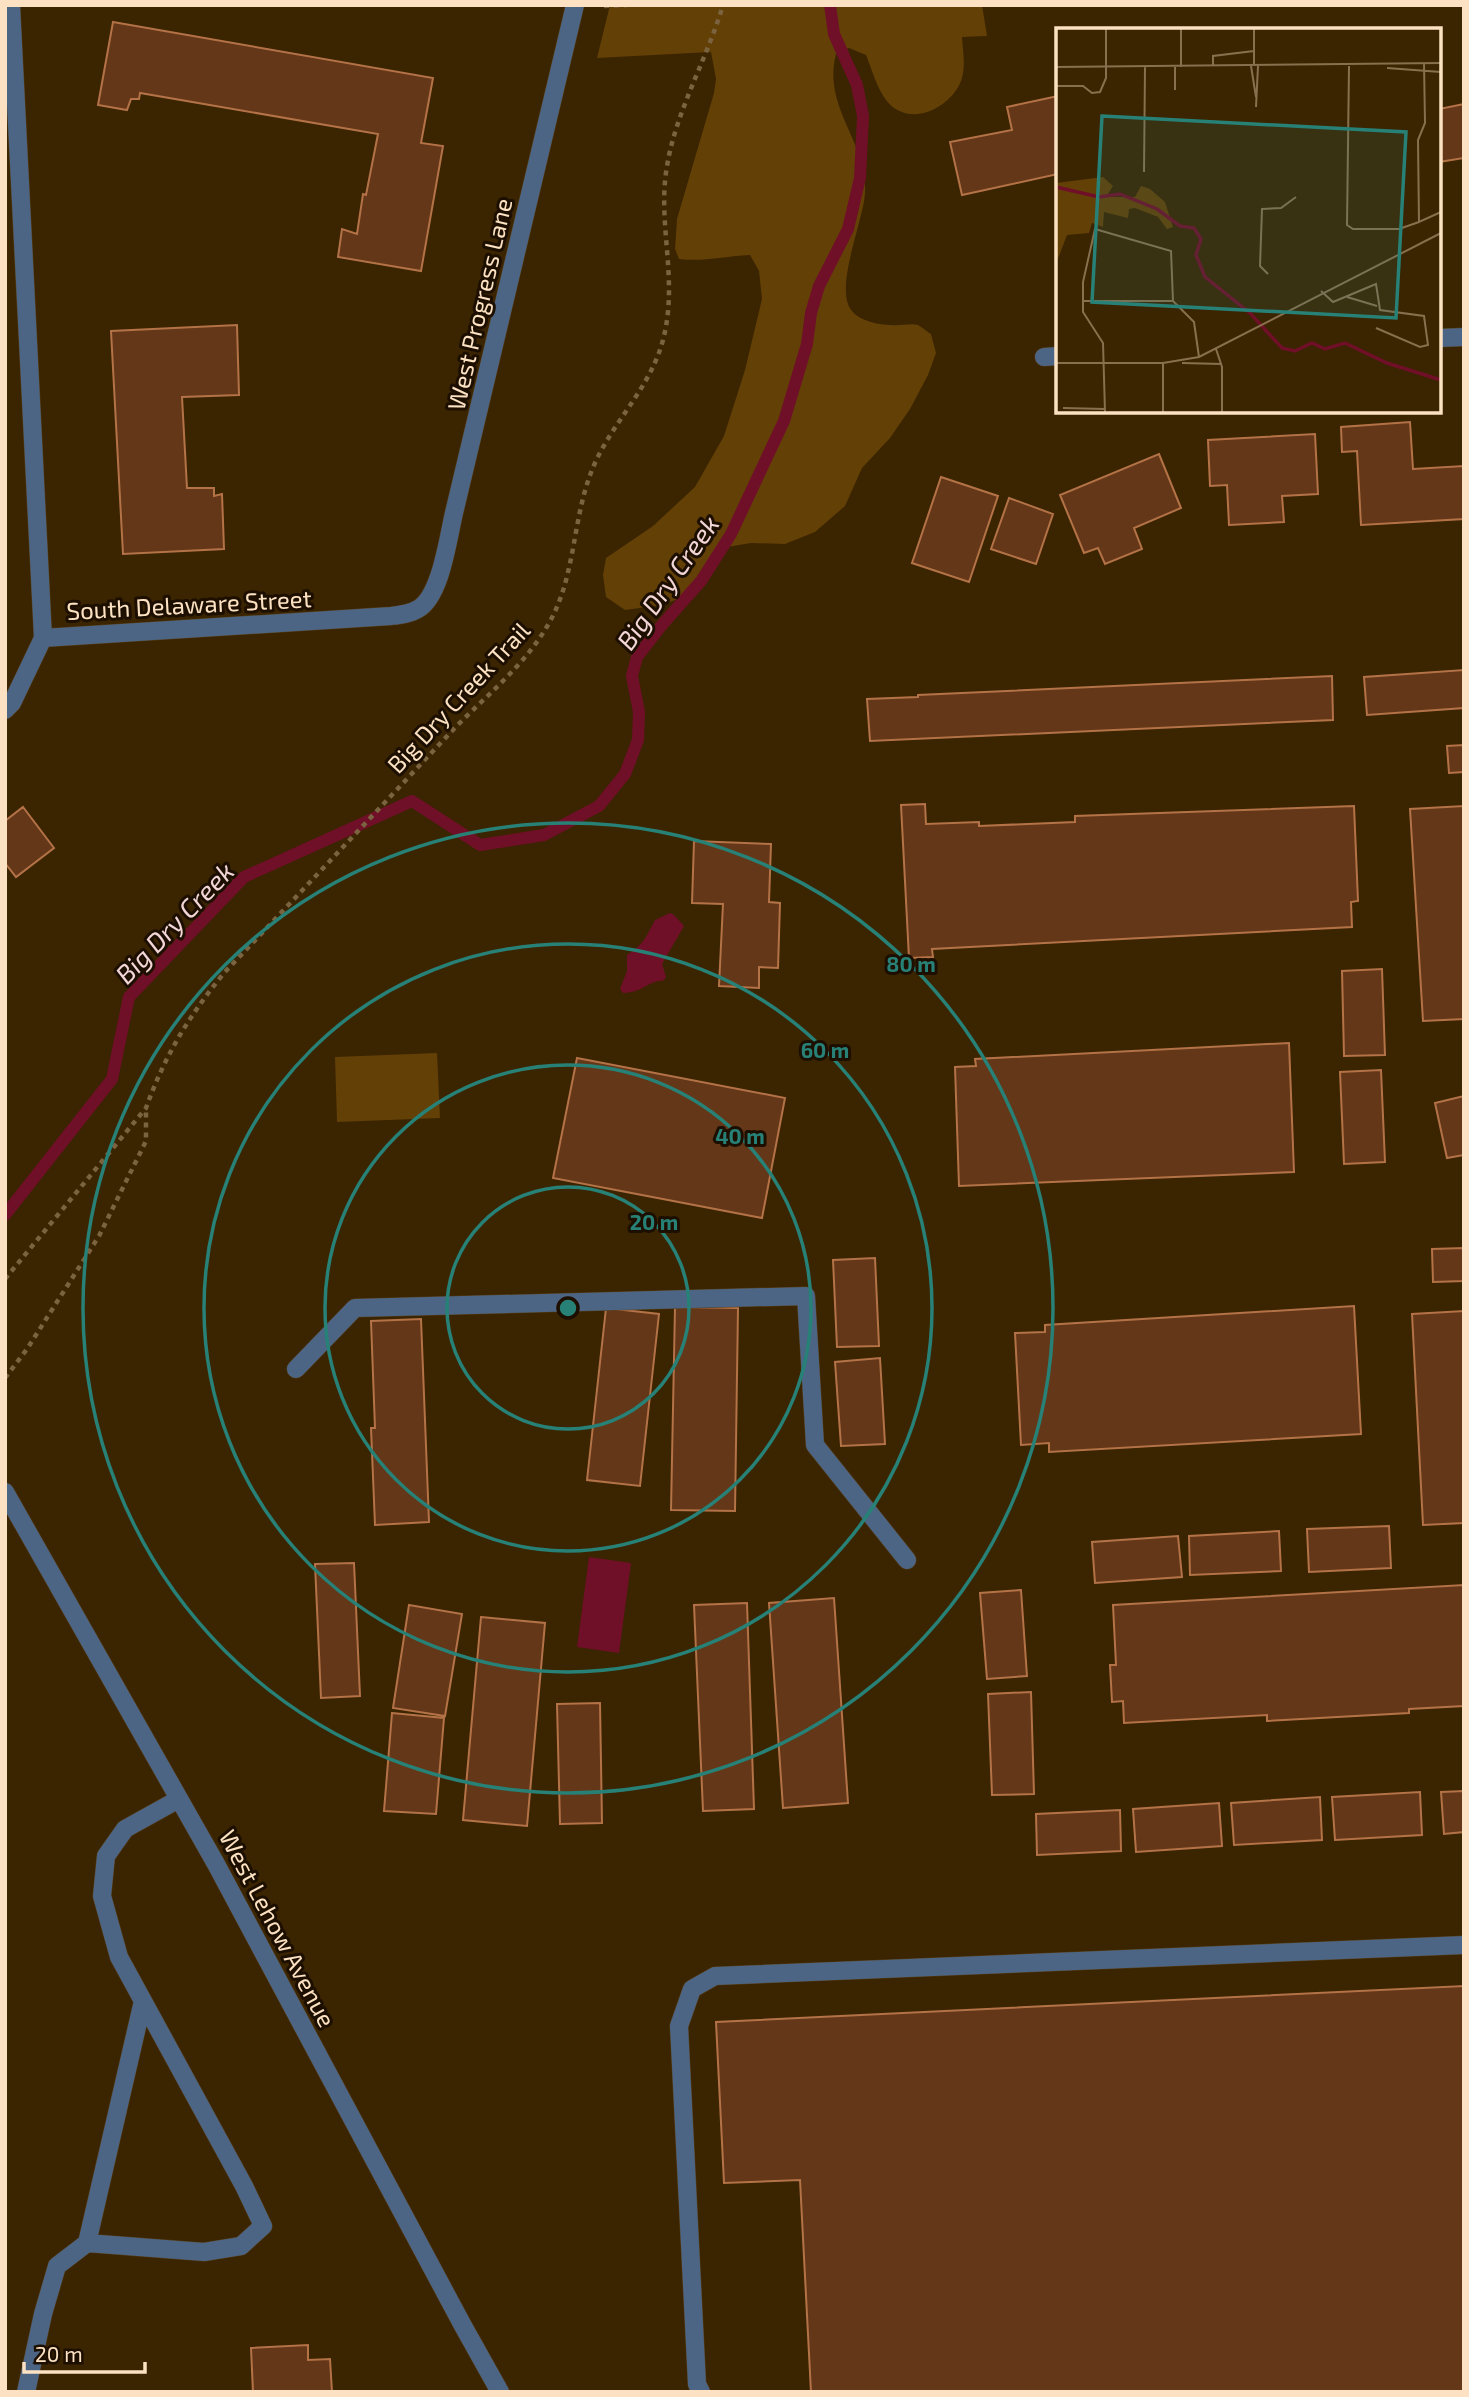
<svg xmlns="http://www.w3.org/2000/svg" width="1469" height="2397" font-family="'Exo 2',sans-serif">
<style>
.green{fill:#634006}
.water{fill:#701028}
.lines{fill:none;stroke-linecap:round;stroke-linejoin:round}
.stream{stroke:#701028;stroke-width:12}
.building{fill:#643718;stroke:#b47247;stroke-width:2}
.service-casing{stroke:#563f1b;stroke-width:19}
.minor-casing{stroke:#563f1b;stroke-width:19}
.tertiary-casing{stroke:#563f1b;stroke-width:19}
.path{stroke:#7b6340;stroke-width:4.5;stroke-dasharray:5 5;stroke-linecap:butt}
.service{stroke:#4c6584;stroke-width:18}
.minor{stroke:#4c6584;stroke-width:18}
.tertiary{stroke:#4c6584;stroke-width:18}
.ring{fill:none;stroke:#278176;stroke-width:3.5}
.labels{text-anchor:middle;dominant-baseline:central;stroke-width:6;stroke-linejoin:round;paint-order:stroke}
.street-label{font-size:24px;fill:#fce2c2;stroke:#1d0f00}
.water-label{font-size:26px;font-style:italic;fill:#f2d6d8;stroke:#1d0f00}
.inset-river{fill:none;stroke:#701028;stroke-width:3.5}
.inset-road{fill:none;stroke:#88704e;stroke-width:2}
.view{fill:#278176;fill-opacity:0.15;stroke:#278176;stroke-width:3.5}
.inset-edge{fill:none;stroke:#fce2c2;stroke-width:3.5}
.centre{fill:#278176;stroke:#1d0f00;stroke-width:3.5}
.ring-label{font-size:21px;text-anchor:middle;font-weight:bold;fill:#278176;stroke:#1d0f00;stroke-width:6;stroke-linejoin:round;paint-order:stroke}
</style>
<rect width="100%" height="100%" fill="#3b2400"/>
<path class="green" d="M 610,5 L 982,5 L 987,36 L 962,37 C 963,52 966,67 961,81 C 950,109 908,129 886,100 C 877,88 872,70 866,55 L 849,48 L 836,54 C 822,108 868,142 865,192 C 864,221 833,289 852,311 C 860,321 879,325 891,325 C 900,326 910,323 918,325 C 922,327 927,332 931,334 L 936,353 L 928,375 L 910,409 L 890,438 L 862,468 L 845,506 L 815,532 L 785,544 L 751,543 L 721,548 L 707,563 L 683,597 L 662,605 L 625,610 L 606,597 L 603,575 L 606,558 L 653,526 L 695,487 L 724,436 L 745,370 L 762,299 L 759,271 L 750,255 C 726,256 702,262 679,259 L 675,249 L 677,219 L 714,93 L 716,79 L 711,52 L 597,58 Z
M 437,1053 L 440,1118 L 337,1122 L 335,1057 Z"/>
<path class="water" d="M 670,913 L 674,915 L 684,926 L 662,964 L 666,977 L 663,981 C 651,979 643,993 623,993 L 620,989 L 627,971 L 627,955 C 644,944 646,937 655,920 Z
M 589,1557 L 631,1563 L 619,1653 L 577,1647 Z"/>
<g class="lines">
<path class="stream" d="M 5,1215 L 112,1079 L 129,997 L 244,877 L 412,801 L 480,845 L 544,835 L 599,806 L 625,774 L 638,740 L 639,712 L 632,676 L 637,657 L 661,626 L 701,581 L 731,534 L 784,421 L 807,344 L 811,313 L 819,286 L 848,229 L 860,178 L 863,116 L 857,85 L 834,34 L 830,5"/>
</g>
<path class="building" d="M 113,22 L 433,78 L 421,143 L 443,146 L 421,271 L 338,257 L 342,229 L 357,234 L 363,194 L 366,195 L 378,134 L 140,93 L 139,99 L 131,99 L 127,110 L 98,105 Z
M 1058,96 L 1058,174 L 962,195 L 950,142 L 1012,130 L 1007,107 Z
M 1464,104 L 1464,158 L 1439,162 L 1439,109 Z
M 237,325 L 239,395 L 182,397 L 187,488 L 214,488 L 214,496 L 222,494 L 224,549 L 123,554 L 111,331 Z
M 1410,422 L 1413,469 L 1464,466 L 1464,519 L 1361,525 L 1357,451 L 1342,452 L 1341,427 Z
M 1315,434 L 1318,494 L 1282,496 L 1284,522 L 1229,525 L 1227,485 L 1210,486 L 1208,440 Z
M 1159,454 L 1181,508 L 1134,528 L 1142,549 L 1105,564 L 1098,548 L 1084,553 L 1060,495 Z
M 941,477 L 998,496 L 969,582 L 912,563 Z
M 1009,498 L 1053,514 L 1036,564 L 991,549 Z
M 1464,670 L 1464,708 L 1367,715 L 1364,677 Z
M 1332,676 L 1333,720 L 870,741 L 867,699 L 918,697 L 918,695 Z
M 1464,745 L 1464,772 L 1449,773 L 1447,746 Z
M 925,804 L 926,824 L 979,822 L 979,826 L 1075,822 L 1075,816 L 1354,806 L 1358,901 L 1351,902 L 1352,927 L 932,949 L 933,957 L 909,958 L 901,805 Z
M 1464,806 L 1464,1019 L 1423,1021 L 1410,809 Z
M 23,807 L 54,848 L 16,877 L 5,863 L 5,821 Z
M 694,841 L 771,844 L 769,902 L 780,903 L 778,968 L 759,967 L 759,988 L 719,986 L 723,904 L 692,903 Z
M 1382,969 L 1385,1055 L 1344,1056 L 1342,971 Z
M 1289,1043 L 1294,1172 L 959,1186 L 955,1067 L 976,1066 L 975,1059 Z
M 577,1058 L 785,1098 L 762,1218 L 553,1178 Z
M 1381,1070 L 1385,1162 L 1344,1164 L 1340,1072 Z
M 1464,1096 L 1464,1155 L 1447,1158 L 1435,1103 Z
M 1464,1248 L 1464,1281 L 1433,1282 L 1432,1249 Z
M 875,1258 L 879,1346 L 837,1347 L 833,1260 Z
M 1354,1306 L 1361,1434 L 1049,1452 L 1049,1443 L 1021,1445 L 1015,1333 L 1045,1332 L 1045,1325 Z
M 675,1307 L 738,1308 L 735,1511 L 671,1510 Z
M 606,1308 L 659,1314 L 640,1486 L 587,1480 Z
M 1464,1311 L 1464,1523 L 1423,1525 L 1412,1314 Z
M 421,1319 L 429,1522 L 375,1525 L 371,1428 L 375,1428 L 371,1321 Z
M 880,1358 L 885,1444 L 841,1446 L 835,1362 Z
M 1389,1526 L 1391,1568 L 1309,1572 L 1307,1529 Z
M 1279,1531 L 1281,1571 L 1190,1575 L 1189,1536 Z
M 1178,1536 L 1182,1577 L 1095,1583 L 1092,1542 Z
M 354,1563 L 360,1696 L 321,1698 L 315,1564 Z
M 1464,1585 L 1464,1706 L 1409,1709 L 1409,1713 L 1267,1721 L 1267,1715 L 1124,1723 L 1123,1701 L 1112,1702 L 1110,1665 L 1116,1665 L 1113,1605 Z
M 1021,1590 L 1027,1676 L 987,1679 L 980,1593 Z
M 834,1598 L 848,1803 L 783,1808 L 769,1603 Z
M 747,1603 L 754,1809 L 703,1811 L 694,1605 Z
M 409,1605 L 462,1614 L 445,1716 L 393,1708 Z
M 481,1617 L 545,1623 L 527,1826 L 463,1820 Z
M 1031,1692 L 1034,1794 L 992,1795 L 988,1694 Z
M 600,1703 L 602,1823 L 560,1824 L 557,1704 Z
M 392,1713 L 444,1718 L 436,1814 L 384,1811 Z
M 1464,1791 L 1464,1832 L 1444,1834 L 1441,1792 Z
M 1420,1792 L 1422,1835 L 1335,1840 L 1332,1797 Z
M 1320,1797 L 1322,1840 L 1234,1845 L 1231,1803 Z
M 1219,1803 L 1222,1846 L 1136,1852 L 1133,1809 Z
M 1120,1810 L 1121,1851 L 1037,1855 L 1036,1814 Z
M 1464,1986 L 1464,2392 L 811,2392 L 800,2180 L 724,2183 L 716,2022 Z
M 308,2345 L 308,2360 L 330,2359 L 332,2392 L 253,2392 L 251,2348 Z"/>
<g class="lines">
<g class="service-casing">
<path id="service" d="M 296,1369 L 355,1308 L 806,1296 L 815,1445 L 907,1560
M 87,2243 L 143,2001
M 26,2392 L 43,2314 L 57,2266 L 87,2243 L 204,2252 L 241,2246 L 263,2226 L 244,2186 L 119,1957 L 102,1896 L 106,1856 L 125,1829 L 179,1799
M 701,2392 L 697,2384 L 679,2026 L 692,1989 L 715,1976 L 1464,1945"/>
</g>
<g class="minor-casing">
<path id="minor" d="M 1439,338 L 1464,337
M 1044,357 L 1058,356
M 43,638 L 391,616 C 400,615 410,614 418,609 C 441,596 448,538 454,513 L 575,5
M 5,710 L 12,703 L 43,638 L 11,5"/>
</g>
<g class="tertiary-casing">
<path id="tertiary" d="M 5,1492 L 216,1864 L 462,2324 L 500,2392"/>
</g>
<path class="path" d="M 604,6 L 627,5
M 5,1279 L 146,1108 C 165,1055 189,1016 224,973 C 300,893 375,813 450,733 C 484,697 525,666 549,623 C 576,576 572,520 592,470 C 611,422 652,388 664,336 C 678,277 657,223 667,166 C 676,111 707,59 723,5
M 5,1378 L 27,1349 L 99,1236 L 146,1141 L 146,1109"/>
<use href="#service" class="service"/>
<use href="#minor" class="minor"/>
<use href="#tertiary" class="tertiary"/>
</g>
<g class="ring">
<circle cx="568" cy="1308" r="121"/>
<circle cx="568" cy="1308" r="243"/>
<circle cx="568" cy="1308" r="364"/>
<circle cx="568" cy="1308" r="485"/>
</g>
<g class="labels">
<g class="street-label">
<text transform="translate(479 304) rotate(-77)">West Progress Lane</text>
<text transform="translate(189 604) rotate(-3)">South Delaware Street</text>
<text transform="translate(458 697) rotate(-47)">Big Dry Creek Trail</text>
<text transform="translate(278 1928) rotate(62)">West Lehow Avenue</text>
</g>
<g class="water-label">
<text transform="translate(667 582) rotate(-55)">Big Dry Creek</text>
<text transform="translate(174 922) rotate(-46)">Big Dry Creek</text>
</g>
</g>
<g transform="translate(1056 28)">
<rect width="385" height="385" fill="#3b2400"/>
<path d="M 47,149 L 57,158 L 50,169 L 79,169 L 85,158 L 94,161 L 109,174 L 117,199 L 111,201 L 102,189 L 79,180 L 73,181 L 72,190 L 48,184 L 47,199 L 36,195 L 33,205 L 11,207 L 0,236 L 0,155 Z" fill="#634006"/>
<path class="inset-river" d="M 0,159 L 43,169 L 64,166 L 101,181 L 124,198 L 138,200 L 145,211 L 140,227 L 149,249 L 194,285 L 226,320 L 239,323 L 256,315 L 269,321 L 289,315 L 331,335 L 385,352"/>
<path class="inset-road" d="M 368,35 L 369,95 L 362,112 L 363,194 L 385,184M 157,38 L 157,28 L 198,23M 195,38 L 200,69M 198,38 L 198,1M 293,38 L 291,197 L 297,201 L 343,201 L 363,194M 0,39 L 385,35M 119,39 L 119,62M 125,39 L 125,1M 331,40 L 385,44M 0,58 L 27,58 L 36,65 L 44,64 L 50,50 L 50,1M 200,79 L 202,38M 88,144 L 89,39M 212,246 L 204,238 L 206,181 L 225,180 L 240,169M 265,263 L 277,274 L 320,256 L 324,282 L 368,288 L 372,317 L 364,319 L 320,300M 291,269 L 321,278M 27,273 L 117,273M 117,273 L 138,294 L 143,329M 160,321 L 166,339 L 166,384M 0,335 L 107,335 L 143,329 L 385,205M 107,335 L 107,384M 126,335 L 166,336M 7,380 L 49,381M 49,384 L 47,315 L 27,284 L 27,254 L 39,201 L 115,223 L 117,273"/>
<path class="view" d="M 46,88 L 350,104 L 340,290 L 36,274 Z"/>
<rect width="385" height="385" class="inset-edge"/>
</g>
<circle cx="568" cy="1308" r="10" class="centre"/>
<g class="ring-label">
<text x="911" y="972">80 m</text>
<text x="825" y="1058">60 m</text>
<text x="740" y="1144">40 m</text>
<text x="654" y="1230">20 m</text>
</g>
<rect width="1469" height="2397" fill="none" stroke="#fce2c2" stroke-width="14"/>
<path d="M24 2362v10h121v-10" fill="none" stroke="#fce2c2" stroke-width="3.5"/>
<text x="35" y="2362" font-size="21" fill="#fce2c2" stroke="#1d0f00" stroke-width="5" paint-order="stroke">20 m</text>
</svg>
